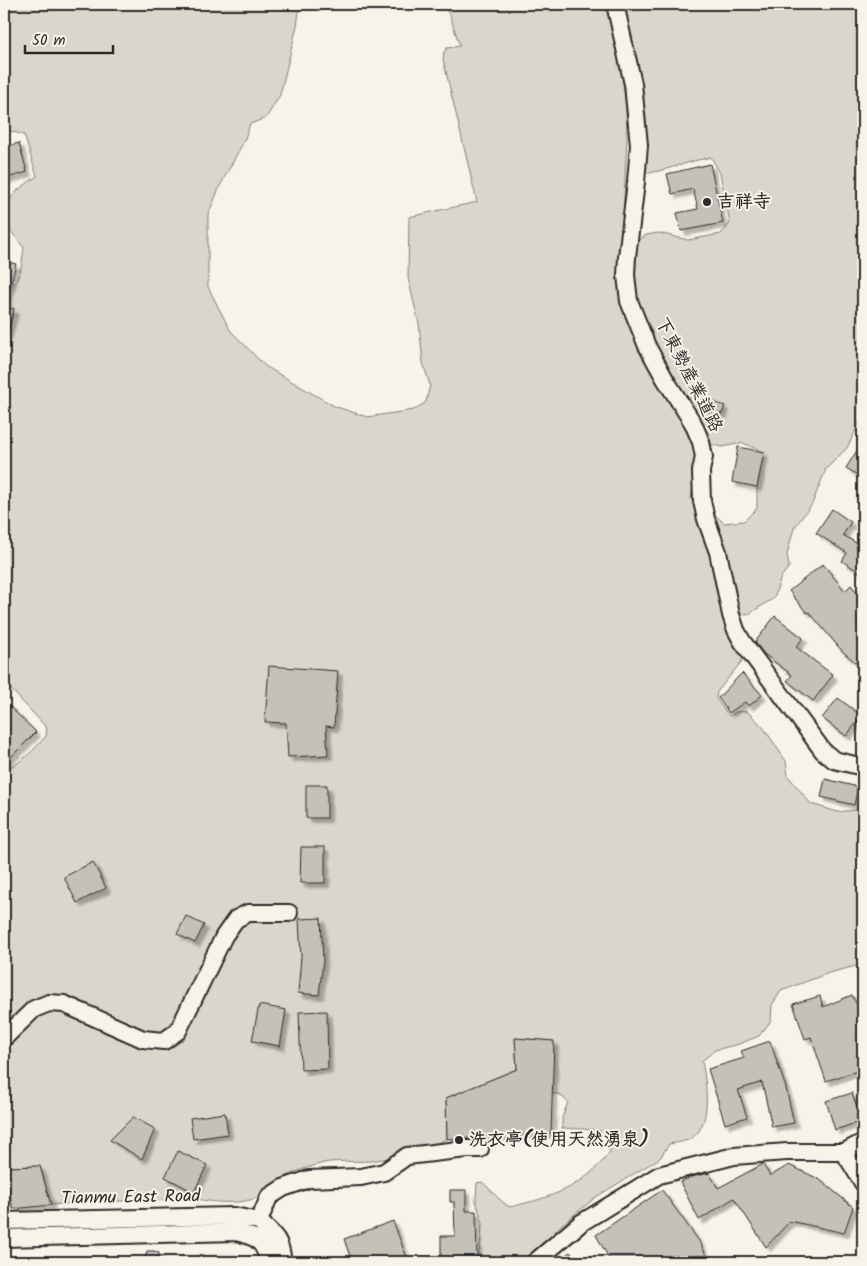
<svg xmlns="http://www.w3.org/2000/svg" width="867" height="1266" font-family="Kalam,'LXGW WenKai TC',sans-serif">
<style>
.built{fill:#e8e4da}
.green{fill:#dad6cc;stroke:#82807c}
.building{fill:#c4c1b9;stroke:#2b2b2b;filter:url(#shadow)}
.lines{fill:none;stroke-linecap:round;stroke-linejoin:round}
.minor-casing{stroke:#2b2b2b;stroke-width:20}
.minor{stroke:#f7f3e8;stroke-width:16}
.poi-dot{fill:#2b2b2b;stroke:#f7f3e8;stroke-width:2}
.labels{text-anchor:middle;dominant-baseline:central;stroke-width:4;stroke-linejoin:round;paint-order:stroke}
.poi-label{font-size:18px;font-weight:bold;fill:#2b2b2b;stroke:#f7f3e8;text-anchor:start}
.street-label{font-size:18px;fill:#2b2b2b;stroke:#f7f3e8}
</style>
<defs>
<filter id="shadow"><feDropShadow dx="4.5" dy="4.5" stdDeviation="1" flood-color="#0004"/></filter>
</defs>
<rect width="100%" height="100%" fill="#f7f3e8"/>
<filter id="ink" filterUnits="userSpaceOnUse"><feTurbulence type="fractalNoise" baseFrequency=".02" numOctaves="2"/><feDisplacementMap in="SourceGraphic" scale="10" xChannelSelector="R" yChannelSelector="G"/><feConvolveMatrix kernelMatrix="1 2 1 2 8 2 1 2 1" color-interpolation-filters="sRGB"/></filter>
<g filter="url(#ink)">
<path class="built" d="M 233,1253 L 251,1259 L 252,1262 L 4,1262 L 4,1259 Z"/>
<path class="green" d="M 4,4 L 300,4 L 297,26 L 280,95 L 266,118 L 250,124 L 244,141 L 220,186 L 208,215 L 208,287 L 230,330 L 265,366 L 334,406 L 367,417 L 414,410 L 426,402 L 430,385 L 423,363 L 419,324 L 408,278 L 409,217 L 477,202 L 443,59 L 444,52 L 447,48 L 460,46 L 450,16 L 443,4 L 607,4 L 622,73 L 626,109 L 627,138 L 621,259 L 685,422 L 695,443 L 697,463 L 691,498 L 714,556 L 741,653 L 742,661 L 717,692 L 716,699 L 729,716 L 736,712 L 747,711 L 763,727 L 786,761 L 788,776 L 811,804 L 838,812 L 863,809 L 863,960 L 856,966 L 829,973 L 781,991 L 772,1005 L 771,1021 L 759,1036 L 739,1044 L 715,1050 L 702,1061 C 706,1082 714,1129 688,1140 C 683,1142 675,1143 669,1144 L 660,1158 L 596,1197 L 559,1227 L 528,1262 L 477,1262 L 481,1239 L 482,1222 L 476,1201 L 477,1183 L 482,1182 C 492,1190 499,1201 510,1207 C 552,1197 583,1188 610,1152 L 608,1140 L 599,1130 L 562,1128 L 562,1118 L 568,1102 L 559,1094 L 552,1094 L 553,1041 L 515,1038 L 517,1069 L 446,1098 L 447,1139 C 423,1149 396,1158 370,1161 C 356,1162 332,1160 320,1164 C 305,1168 288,1174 275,1183 C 270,1187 266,1193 261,1196 C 243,1205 216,1203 197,1199 L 85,1202 L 51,1205 L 40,1166 L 4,1167 L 4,1046 L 12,1035 L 4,1027 L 4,768 C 18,768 37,746 46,736 L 47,728 L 4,682 L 5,611 L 4,610 L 4,349 L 14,309 L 9,301 L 4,301 L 4,291 C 22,282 21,266 24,248 L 7,226 L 4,225 L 4,206 L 18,190 L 37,176 L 24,135 L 4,129 Z
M 638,4 L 863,4 L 863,416 L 847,448 L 826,469 L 812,504 L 794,528 L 787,554 L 789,567 L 781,577 L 774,598 L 749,614 L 736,613 L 712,512 L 724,523 L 744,521 L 757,508 L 757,487 L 764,452 L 743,443 L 722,447 L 705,443 L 665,370 L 637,300 L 633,280 L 634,250 L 638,241 L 646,235 L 659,233 L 688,240 L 721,234 L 730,223 L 720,173 L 711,157 C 689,161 668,170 645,174 L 642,160 L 626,24 L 627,10 Z"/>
<path class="building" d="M 19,143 L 27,172 L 4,179 L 4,147 Z
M 710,164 L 723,223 L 681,231 L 677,213 L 698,209 L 693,189 L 672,194 L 667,174 Z
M 4,261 L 16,264 L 7,298 L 4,298 Z
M 4,307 L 14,309 L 7,335 L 4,334 Z
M 702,398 L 725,406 L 722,414 L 699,406 Z
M 863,441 L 863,478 L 846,468 Z
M 738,447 L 764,452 L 757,487 L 732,482 Z
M 832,509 L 851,522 L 843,535 L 863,547 L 863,574 L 842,561 L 847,553 L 816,533 Z
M 823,564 L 845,591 L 851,585 L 863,600 L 863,617 L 858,622 L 863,626 L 863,669 L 843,652 L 809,612 L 807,613 L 789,591 Z
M 775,616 L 803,638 L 796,647 L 833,675 L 813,701 L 787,681 L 792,675 L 764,654 L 755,642 Z
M 269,666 L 338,671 L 334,727 L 326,726 L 328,755 L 288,757 L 286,723 L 265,722 Z
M 742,673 L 762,695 L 749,706 L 745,702 L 729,713 L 718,698 Z
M 838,698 L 862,716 L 846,736 L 822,718 Z
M 4,701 L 36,732 L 4,764 Z
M 825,779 L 858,787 L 854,805 L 821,797 Z
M 306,785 L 327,785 L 327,818 L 306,818 Z
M 301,847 L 325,847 L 325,883 L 300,883 Z
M 93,862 L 106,888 L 77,903 L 64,877 Z
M 186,916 L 204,925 L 195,943 L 177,934 Z
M 321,918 L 323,961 L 319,995 L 298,993 L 301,957 L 299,919 Z
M 852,995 L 863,1017 L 859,1018 L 863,1027 L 863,1069 L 826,1081 L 811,1037 L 805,1039 L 793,1004 L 820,996 L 823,1007 Z
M 259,1005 L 286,1010 L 280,1046 L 252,1041 Z
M 327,1011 L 328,1069 L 301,1070 L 299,1012 Z
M 515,1038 L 554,1041 L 551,1133 L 447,1139 L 446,1098 L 517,1069 Z
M 770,1041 L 786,1088 L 794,1123 L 772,1127 L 762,1082 L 738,1090 L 747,1117 L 725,1124 L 708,1069 L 744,1058 L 741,1051 Z
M 852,1093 L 862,1121 L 835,1130 L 826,1101 Z
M 225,1113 L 228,1134 L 193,1139 L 190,1118 Z
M 133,1117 L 155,1129 L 142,1159 L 110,1140 Z
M 178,1151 L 207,1165 L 194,1192 L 165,1177 Z
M 763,1164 L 770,1176 L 789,1165 L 819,1179 L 853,1207 L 844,1233 L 790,1221 L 766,1247 L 734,1198 L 699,1220 L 680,1182 L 691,1177 L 709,1173 L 718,1188 Z
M 40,1166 L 51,1205 L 13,1209 L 4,1167 Z
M 450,1190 L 466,1190 L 466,1211 L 476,1211 L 477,1262 L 441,1262 L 441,1236 L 455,1236 L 454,1202 L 450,1202 Z
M 662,1190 L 699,1241 L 710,1262 L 611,1262 L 596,1235 Z
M 393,1221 L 407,1258 L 395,1262 L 352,1262 L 344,1239 Z
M 147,1251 L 154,1251 L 159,1253 L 159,1262 L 144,1262 Z
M 570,1252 L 580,1262 L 556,1262 Z"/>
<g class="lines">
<g class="minor-casing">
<path id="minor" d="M 615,4 L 633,84 L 639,145 L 636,182 L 627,257 L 626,275 L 629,301 L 647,346 L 665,379 L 693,423 L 701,442 L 704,457 L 701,471 L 702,501 L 706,519 L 718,552 L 731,615 L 736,630 L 742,641 L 823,751 L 834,760 L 863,767
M 4,1038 L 34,1009 L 49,1003 L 64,1004 L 143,1039 L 164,1041 L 178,1031 L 224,936 L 236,919 L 248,913 L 289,913
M 844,1152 L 863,1183
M 4,1221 L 234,1216 L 259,1221
M 259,1221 L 269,1197 L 283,1188 L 309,1179 L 361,1177 L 384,1172 L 407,1156 L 467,1149 L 480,1149
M 259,1221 C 276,1237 280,1239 283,1262
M 4,1238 L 236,1232 C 257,1237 263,1240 269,1262
M 535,1262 L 581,1223 L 659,1175 L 734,1156 L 787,1152 L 844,1152 L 863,1142"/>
</g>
<use href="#minor" class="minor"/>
</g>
</g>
<g class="poi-dot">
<circle cx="707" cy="202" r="5"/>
<circle cx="459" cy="1140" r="5"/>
</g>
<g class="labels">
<g class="poi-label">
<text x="717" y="202">吉祥寺</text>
<text x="469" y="1140">洗衣亭(使用天然湧泉)</text>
</g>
<g class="street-label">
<text transform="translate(688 375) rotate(63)">下東勢產業道路</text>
<text transform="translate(131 1198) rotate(-1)">Tianmu East Road</text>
</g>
</g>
<rect width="867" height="1266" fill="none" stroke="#f7f3e8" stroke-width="20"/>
<rect x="10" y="10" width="847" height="1246" fill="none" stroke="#2b2b2b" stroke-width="2" filter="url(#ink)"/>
<path d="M25 45v8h88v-8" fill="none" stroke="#2b2b2b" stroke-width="2.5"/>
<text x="32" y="45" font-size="15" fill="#2b2b2b" stroke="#f7f3e8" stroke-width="4" paint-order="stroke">50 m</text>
</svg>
